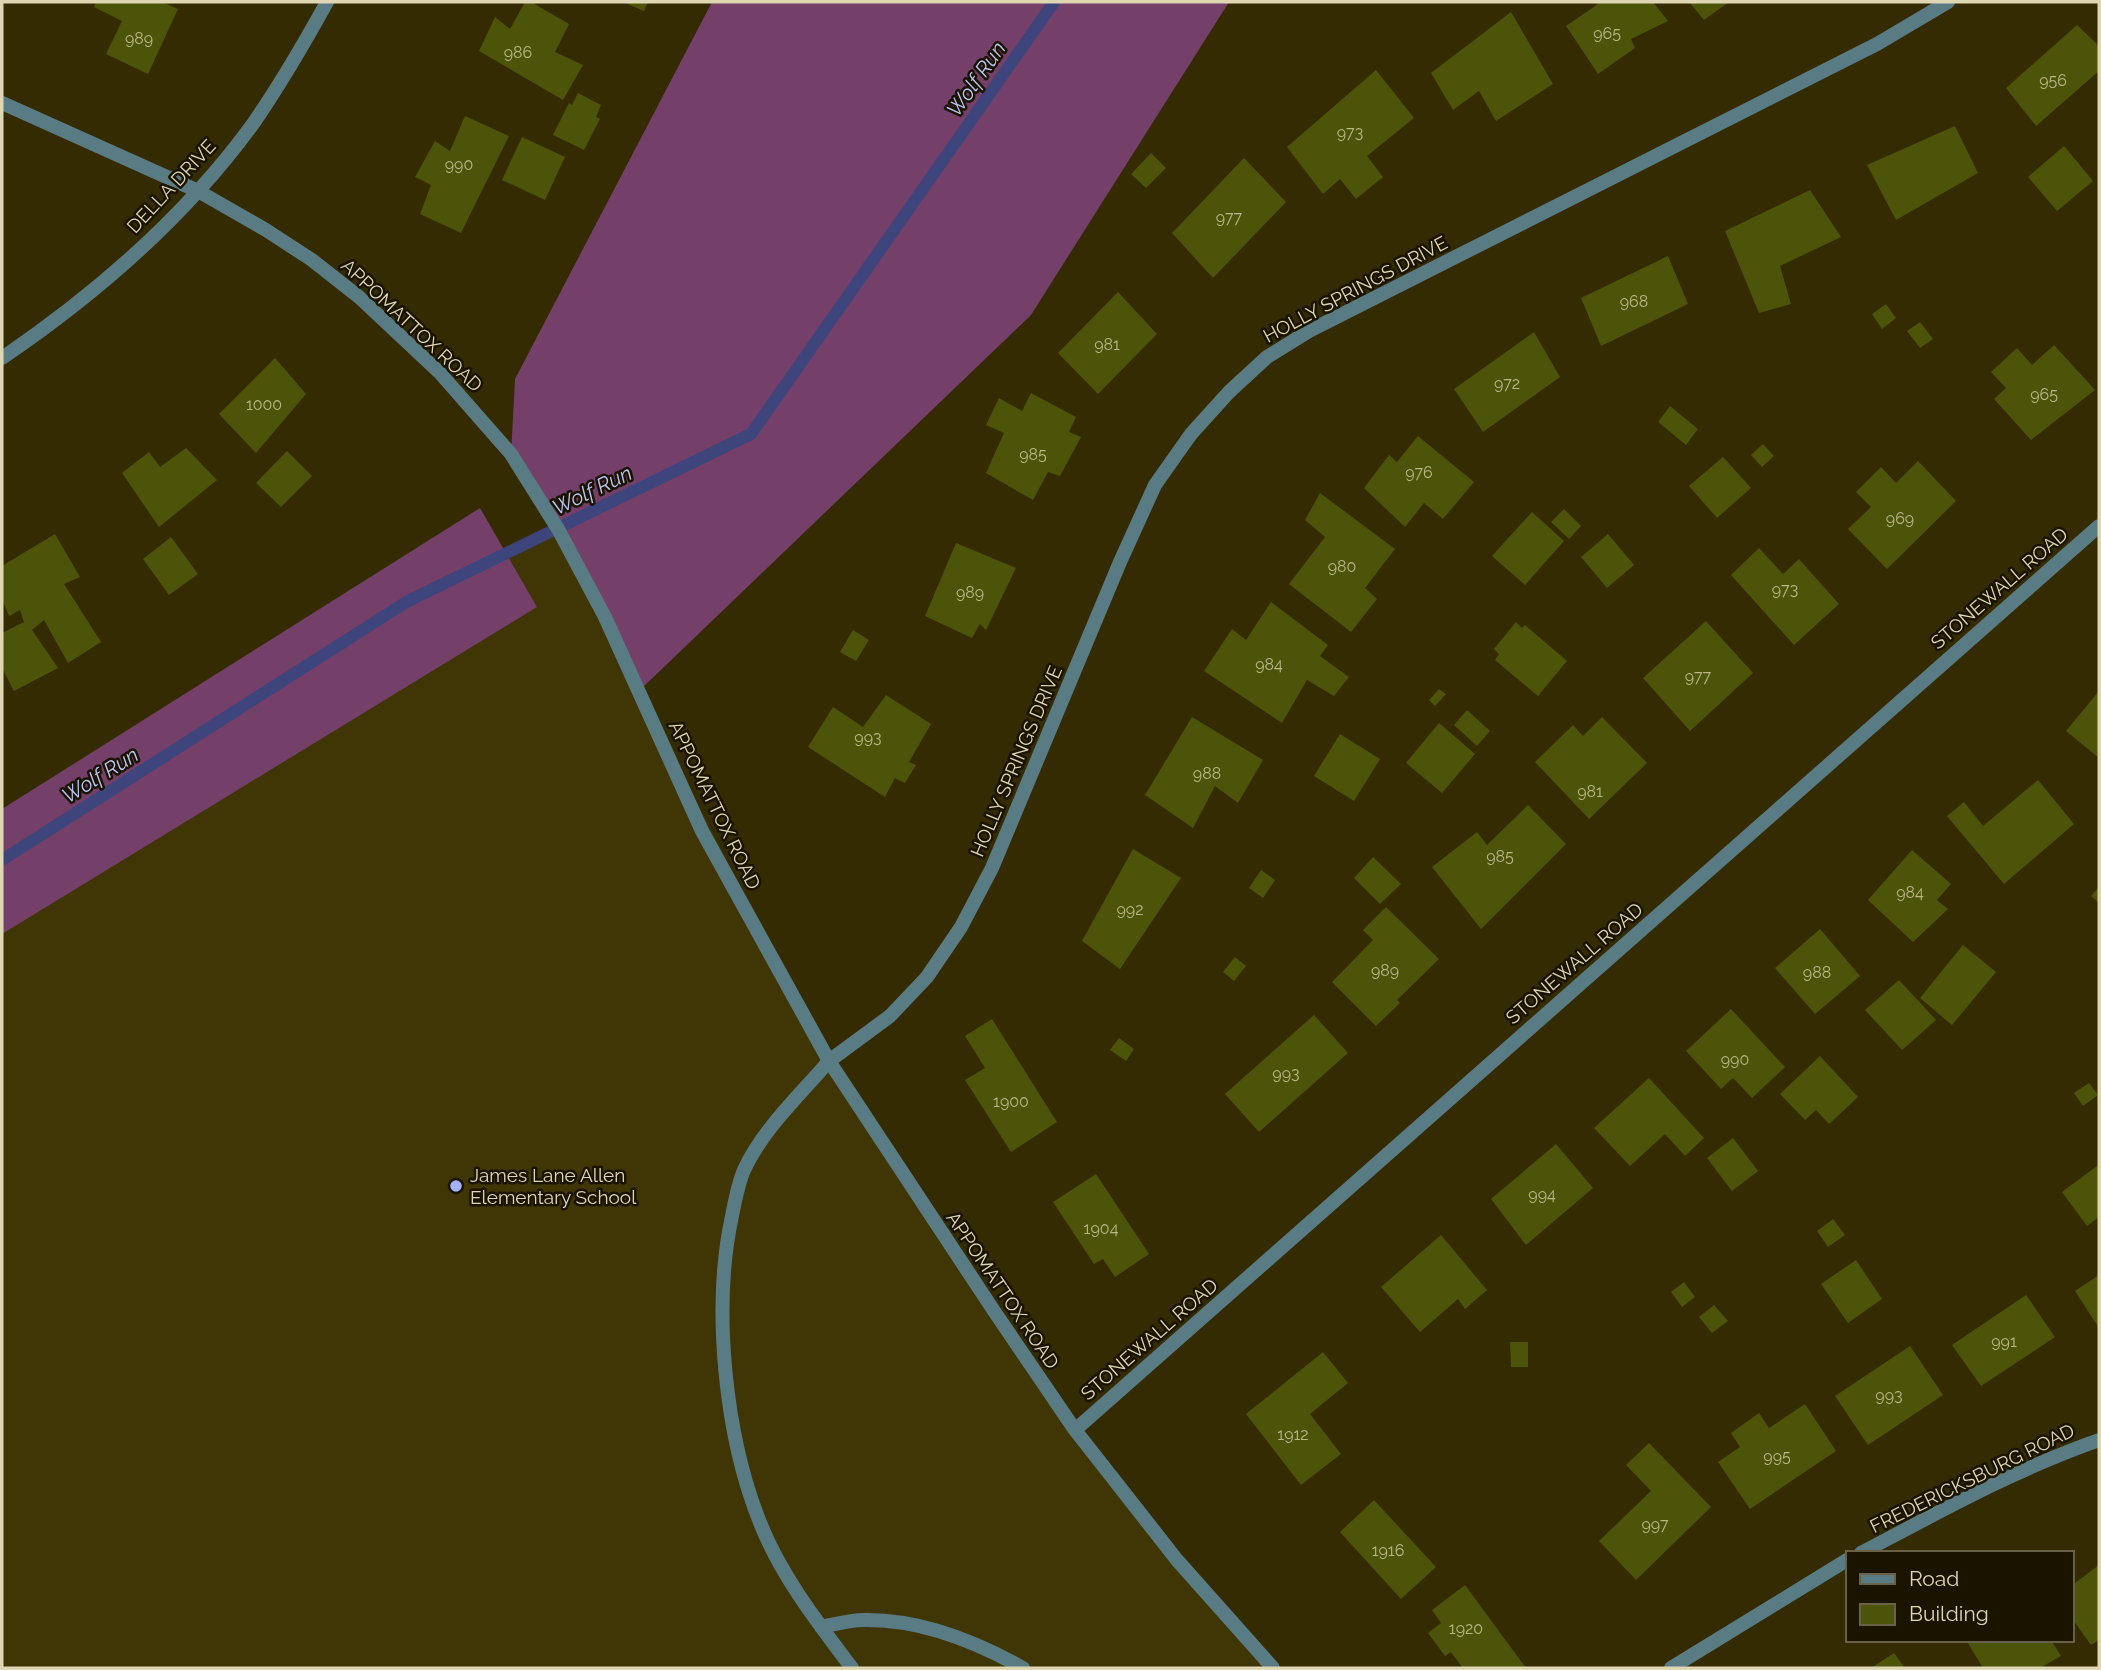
<svg xmlns="http://www.w3.org/2000/svg" width="2101" height="1670" font-family="Raleway,sans-serif">
<style>
.built{fill:#3f3505}
.forest{fill:#743f68}
.lines{fill:none;stroke-linecap:round;stroke-linejoin:round}
.stream{stroke:#3e457c;stroke-width:12}
.building{fill:#4c5409}
.lane{stroke:#597b84;stroke-width:14}
.street{stroke:#597b84;stroke-width:14}
.poi-dot{fill:#a4b1fc;stroke:#191300;stroke-width:2.5}
.labels{text-anchor:middle;dominant-baseline:central;stroke-width:5;stroke-linejoin:round;paint-order:stroke}
.number-label{font-size:16px;fill:#bab688}
.street-label{font-size:19px;fill:#dfd7b3;stroke:#191300}
.poi-label{font-size:19px;fill:#dfd7b3;stroke:#191300;text-anchor:start}
.water-label{font-size:21px;font-style:italic;fill:#b9c4f7;stroke:#191300}
</style>
<rect width="100%" height="100%" fill="#342b02"/>
<path class="built" d="M 558,529 L 829,1061 L 1075,1430 L 1273,1668 L 2,1668 L 2,858 L 408,601 Z"/>
<path class="forest" d="M 712,2 L 1229,2 L 1031,315 L 639,691 L 511,454 L 515,379 Z
M 480,508 L 537,607 L 2,934 L 2,809 Z"/>
<g class="lines">
<path class="stream" d="M 2,860 L 408,601 L 751,434 L 1054,2"/>
</g>
<path class="building" d="M 96,2 L 162,2 L 178,9 L 148,74 L 106,54 L 122,21 L 94,7 Z
M 525,2 L 531,2 L 569,24 L 555,52 L 583,65 L 563,100 L 479,51 L 495,17 L 510,29 Z
M 623,2 L 648,2 L 644,11 Z
M 1597,2 L 1653,2 L 1668,21 L 1631,39 L 1635,48 L 1598,74 L 1566,26 L 1598,4 Z
M 1689,2 L 1729,2 L 1704,20 Z
M 1511,12 L 1553,84 L 1496,121 L 1479,91 L 1453,110 L 1431,73 Z
M 2077,25 L 2099,46 L 2099,71 L 2036,126 L 2006,88 Z
M 1376,70 L 1414,118 L 1367,156 L 1383,177 L 1356,199 L 1340,179 L 1323,194 L 1287,147 Z
M 578,93 L 601,105 L 596,117 L 600,119 L 584,150 L 553,135 L 569,103 L 572,105 Z
M 465,116 L 509,136 L 461,233 L 420,214 L 431,185 L 415,177 L 435,141 L 450,151 Z
M 1955,126 L 1978,173 L 1896,220 L 1867,165 Z
M 522,137 L 565,157 L 545,200 L 502,180 Z
M 2064,146 L 2093,181 L 2057,211 L 2028,177 Z
M 1151,153 L 1166,168 L 1146,188 L 1131,174 Z
M 1244,158 L 1286,202 L 1213,278 L 1172,233 Z
M 1810,190 L 1841,237 L 1780,266 L 1791,304 L 1759,313 L 1725,231 Z
M 1668,256 L 1688,304 L 1601,346 L 1581,298 Z
M 1118,292 L 1157,334 L 1098,394 L 1058,353 Z
M 1886,304 L 1896,318 L 1882,329 L 1872,314 Z
M 1920,322 L 1933,339 L 1920,348 L 1907,331 Z
M 1534,332 L 1560,377 L 1483,432 L 1454,389 Z
M 2054,345 L 2095,390 L 2031,440 L 1994,399 L 2006,388 L 1991,372 L 2017,348 L 2032,365 Z
M 275,358 L 306,394 L 256,453 L 219,414 Z
M 1031,393 L 1076,417 L 1069,432 L 1081,437 L 1060,476 L 1048,472 L 1033,500 L 986,473 L 1004,433 L 986,425 L 999,398 L 1022,411 Z
M 1670,406 L 1698,429 L 1686,445 L 1658,422 Z
M 1418,436 L 1474,482 L 1443,519 L 1424,503 L 1405,527 L 1364,488 L 1389,455 L 1397,462 Z
M 1763,444 L 1774,456 L 1762,467 L 1751,455 Z
M 186,448 L 217,480 L 159,527 L 122,473 L 149,452 L 160,467 Z
M 287,451 L 312,476 L 281,507 L 256,483 Z
M 1723,457 L 1751,488 L 1717,518 L 1689,486 Z
M 1918,461 L 1956,501 L 1887,569 L 1848,529 L 1871,507 L 1856,492 L 1881,467 L 1896,483 Z
M 1320,493 L 1395,549 L 1365,588 L 1377,599 L 1351,632 L 1289,584 L 1325,537 L 1305,520 Z
M 1564,509 L 1581,526 L 1569,539 L 1551,522 Z
M 1532,512 L 1564,541 L 1525,585 L 1492,556 Z
M 55,534 L 80,577 L 64,584 L 101,642 L 68,663 L 44,620 L 32,630 L 58,668 L 14,691 L 2,668 L 2,633 L 24,622 L 20,610 L 9,616 L 2,599 L 2,566 Z
M 1608,534 L 1634,565 L 1607,588 L 1581,557 Z
M 171,537 L 198,574 L 169,595 L 143,559 Z
M 956,543 L 1016,568 L 986,630 L 980,624 L 972,638 L 925,616 Z
M 1759,548 L 1783,574 L 1799,559 L 1839,604 L 1794,645 L 1731,575 Z
M 1271,602 L 1328,645 L 1320,656 L 1349,677 L 1334,696 L 1307,680 L 1282,723 L 1204,671 L 1232,629 L 1246,640 Z
M 1706,621 L 1753,673 L 1690,731 L 1643,678 Z
M 1516,622 L 1522,628 L 1525,625 L 1567,661 L 1538,696 L 1495,660 L 1499,654 L 1494,649 Z
M 853,630 L 869,640 L 856,661 L 840,652 Z
M 1439,689 L 1446,694 L 1435,706 L 1429,700 Z
M 2099,691 L 2099,758 L 2066,731 Z
M 886,695 L 931,724 L 909,762 L 916,765 L 905,783 L 895,778 L 885,797 L 808,747 L 833,707 L 863,727 Z
M 1467,710 L 1490,731 L 1477,746 L 1454,725 Z
M 1192,717 L 1263,760 L 1238,803 L 1215,786 L 1193,828 L 1145,795 Z
M 1602,717 L 1647,763 L 1589,819 L 1535,762 L 1573,725 L 1583,736 Z
M 1439,723 L 1475,754 L 1442,793 L 1406,763 Z
M 1340,734 L 1380,759 L 1354,801 L 1314,776 Z
M 2038,780 L 2074,824 L 2004,884 L 1947,816 L 1964,802 L 1983,826 Z
M 1528,805 L 1566,844 L 1481,929 L 1432,867 L 1477,832 L 1487,845 Z
M 1133,849 L 1181,878 L 1120,969 L 1082,941 Z
M 1912,850 L 1951,884 L 1937,900 L 1948,909 L 1913,942 L 1868,900 Z
M 1373,857 L 1401,884 L 1380,904 L 1354,878 Z
M 1261,870 L 1275,880 L 1263,898 L 1249,888 Z
M 2099,887 L 2099,903 L 2091,896 Z
M 1386,907 L 1439,959 L 1397,1000 L 1400,1003 L 1376,1026 L 1332,982 L 1373,940 L 1363,930 Z
M 1820,929 L 1860,976 L 1815,1014 L 1775,968 Z
M 1963,945 L 1996,972 L 1952,1025 L 1920,998 Z
M 1235,957 L 1246,966 L 1234,981 L 1223,972 Z
M 1899,980 L 1936,1020 L 1902,1050 L 1865,1010 Z
M 1731,1009 L 1785,1067 L 1752,1098 L 1733,1078 L 1721,1089 L 1686,1051 Z
M 1314,1015 L 1348,1053 L 1259,1132 L 1225,1094 Z
M 992,1019 L 1057,1122 L 1011,1152 L 965,1080 L 985,1068 L 965,1036 Z
M 1119,1038 L 1134,1049 L 1126,1061 L 1110,1050 Z
M 1820,1056 L 1858,1097 L 1829,1124 L 1816,1110 L 1805,1120 L 1780,1094 Z
M 1649,1078 L 1704,1138 L 1685,1156 L 1665,1134 L 1630,1166 L 1594,1128 Z
M 2089,1083 L 2098,1095 L 2083,1106 L 2074,1093 Z
M 1733,1138 L 1758,1171 L 1732,1191 L 1707,1158 Z
M 1556,1144 L 1593,1188 L 1526,1245 L 1491,1199 Z
M 2097,1166 L 2099,1169 L 2099,1217 L 2087,1226 L 2062,1192 Z
M 1096,1174 L 1149,1254 L 1115,1277 L 1103,1259 L 1094,1264 L 1053,1202 Z
M 1833,1219 L 1845,1235 L 1828,1247 L 1817,1231 Z
M 1441,1235 L 1487,1290 L 1465,1309 L 1458,1299 L 1420,1332 L 1381,1287 Z
M 1856,1260 L 1882,1299 L 1848,1323 L 1821,1284 Z
M 2099,1275 L 2099,1328 L 2075,1291 Z
M 1684,1282 L 1695,1297 L 1682,1307 L 1671,1292 Z
M 2026,1295 L 2055,1337 L 1981,1386 L 1952,1345 Z
M 1714,1305 L 1728,1321 L 1712,1333 L 1699,1317 Z
M 1510,1342 L 1528,1342 L 1528,1367 L 1511,1367 Z
M 1910,1346 L 1943,1395 L 1868,1445 L 1835,1396 Z
M 1323,1352 L 1348,1383 L 1310,1414 L 1341,1454 L 1301,1485 L 1246,1414 Z
M 1805,1404 L 1836,1451 L 1750,1509 L 1718,1462 L 1740,1447 L 1731,1433 L 1759,1413 L 1769,1428 Z
M 1649,1443 L 1711,1507 L 1636,1580 L 1599,1541 L 1651,1491 L 1626,1465 Z
M 1374,1500 L 1436,1567 L 1401,1599 L 1340,1532 Z
M 2099,1565 L 2099,1640 L 2091,1645 L 2071,1617 L 2071,1586 Z
M 1465,1585 L 1526,1668 L 1463,1668 L 1451,1652 L 1445,1656 L 1428,1633 L 1441,1623 L 1432,1610 Z
M 1966,1640 L 2051,1640 L 2061,1656 L 2040,1668 L 1983,1668 Z
M 1894,1653 L 1905,1668 L 1871,1668 Z"/>
<g class="lines">
<path class="lane" d="M 829,1061 C 800,1095 763,1129 744,1170 C 738,1184 735,1201 732,1216 C 712,1308 725,1437 761,1525 C 782,1577 818,1623 852,1668
M 821,1627 C 835,1624 850,1620 864,1620 C 920,1619 975,1641 1023,1668"/>
<path class="street" d="M 2,103 L 198,191 L 266,230 L 312,260 L 359,297 L 440,373 L 511,454 L 558,529 L 605,617 L 702,831 L 829,1061 L 994,1311 L 1075,1430 L 1177,1560 L 1273,1668
M 2,358 C 96,294 188,214 255,121 C 281,83 305,42 327,2
M 829,1061 L 890,1016 L 927,977 L 961,927 L 992,868 L 1120,562 L 1155,485 L 1191,434 L 1229,392 L 1267,357 L 1309,331 L 1877,44 L 1948,2
M 1075,1430 L 2099,526
M 1861,1553 C 1939,1512 2016,1469 2099,1440
M 1671,1668 L 1847,1560"/>
</g>
<circle class="poi-dot" cx="456" cy="1186" r="7"/>
<g class="labels">
<g class="number-label">
<text x="1607" y="33">965</text>
<text x="139" y="38">989</text>
<text x="518" y="52">986</text>
<text x="2053" y="80">956</text>
<text x="1350" y="132">973</text>
<text x="459" y="164">990</text>
<text x="1229" y="217">977</text>
<text x="1634" y="301">968</text>
<text x="1107" y="344">981</text>
<text x="1507" y="383">972</text>
<text x="2044" y="394">965</text>
<text x="264" y="404">1000</text>
<text x="1033" y="454">985</text>
<text x="1419" y="472">976</text>
<text x="1900" y="518">969</text>
<text x="1342" y="566">980</text>
<text x="1785" y="589">973</text>
<text x="970" y="592">989</text>
<text x="1269" y="664">984</text>
<text x="1698" y="676">977</text>
<text x="868" y="737">993</text>
<text x="1207" y="773">988</text>
<text x="1590" y="791">981</text>
<text x="1500" y="856">985</text>
<text x="1910" y="892">984</text>
<text x="1130" y="909">992</text>
<text x="1385" y="970">989</text>
<text x="1817" y="972">988</text>
<text x="1735" y="1059">990</text>
<text x="1286" y="1073">993</text>
<text x="1011" y="1101">1900</text>
<text x="1542" y="1194">994</text>
<text x="1101" y="1228">1904</text>
<text x="2004" y="1341">991</text>
<text x="1889" y="1395">993</text>
<text x="1293" y="1434">1912</text>
<text x="1777" y="1456">995</text>
<text x="1655" y="1524">997</text>
<text x="1388" y="1550">1916</text>
<text x="1466" y="1628">1920</text>
</g>
<g class="street-label">
<text transform="translate(171 186) rotate(-47)">DELLA DRIVE</text>
<text transform="translate(1355 289) rotate(-28)">HOLLY SPRINGS DRIVE</text>
<text transform="translate(412 325) rotate(43)">APPOMATTOX ROAD</text>
<text transform="translate(1999 588) rotate(-41)">STONEWALL ROAD</text>
<text transform="translate(1016 761) rotate(-67)">HOLLY SPRINGS DRIVE</text>
<text transform="translate(715 805) rotate(64)">APPOMATTOX ROAD</text>
<text transform="translate(1574 963) rotate(-41)">STONEWALL ROAD</text>
<text transform="translate(1003 1290) rotate(56)">APPOMATTOX ROAD</text>
<text transform="translate(1149 1339) rotate(-41)">STONEWALL ROAD</text>
<text transform="translate(1972 1478) rotate(-26)">FREDERICKSBURG ROAD</text>
</g>
<g class="poi-label">
<text x="470" y="1175">James Lane Allen<tspan x="470" dy="22">Elementary School</tspan></text>
</g>
<g class="water-label">
<text transform="translate(976 79) rotate(-55)">Wolf Run</text>
<text transform="translate(592 490) rotate(-26)">Wolf Run</text>
<text transform="translate(100 775) rotate(-32)">Wolf Run</text>
</g>
</g>
<rect width="2101" height="1670" fill="none" stroke="#dfd7b3" stroke-width="7"/>
<rect x="1846" y="1551" width="228" height="91" fill="#191300" stroke="#686148" stroke-width="2"/>
<rect x="1860" y="1574" width="35" height="10" fill="#597b84" stroke="#686148" stroke-width="2"/>
<text x="1909" y="1586" font-size="21" fill="#dfd7b3">Road</text>
<rect x="1860" y="1604" width="35" height="21" fill="#4c5409" stroke="#686148" stroke-width="2"/>
<text x="1909" y="1621" font-size="21" fill="#dfd7b3">Building</text>
</svg>
